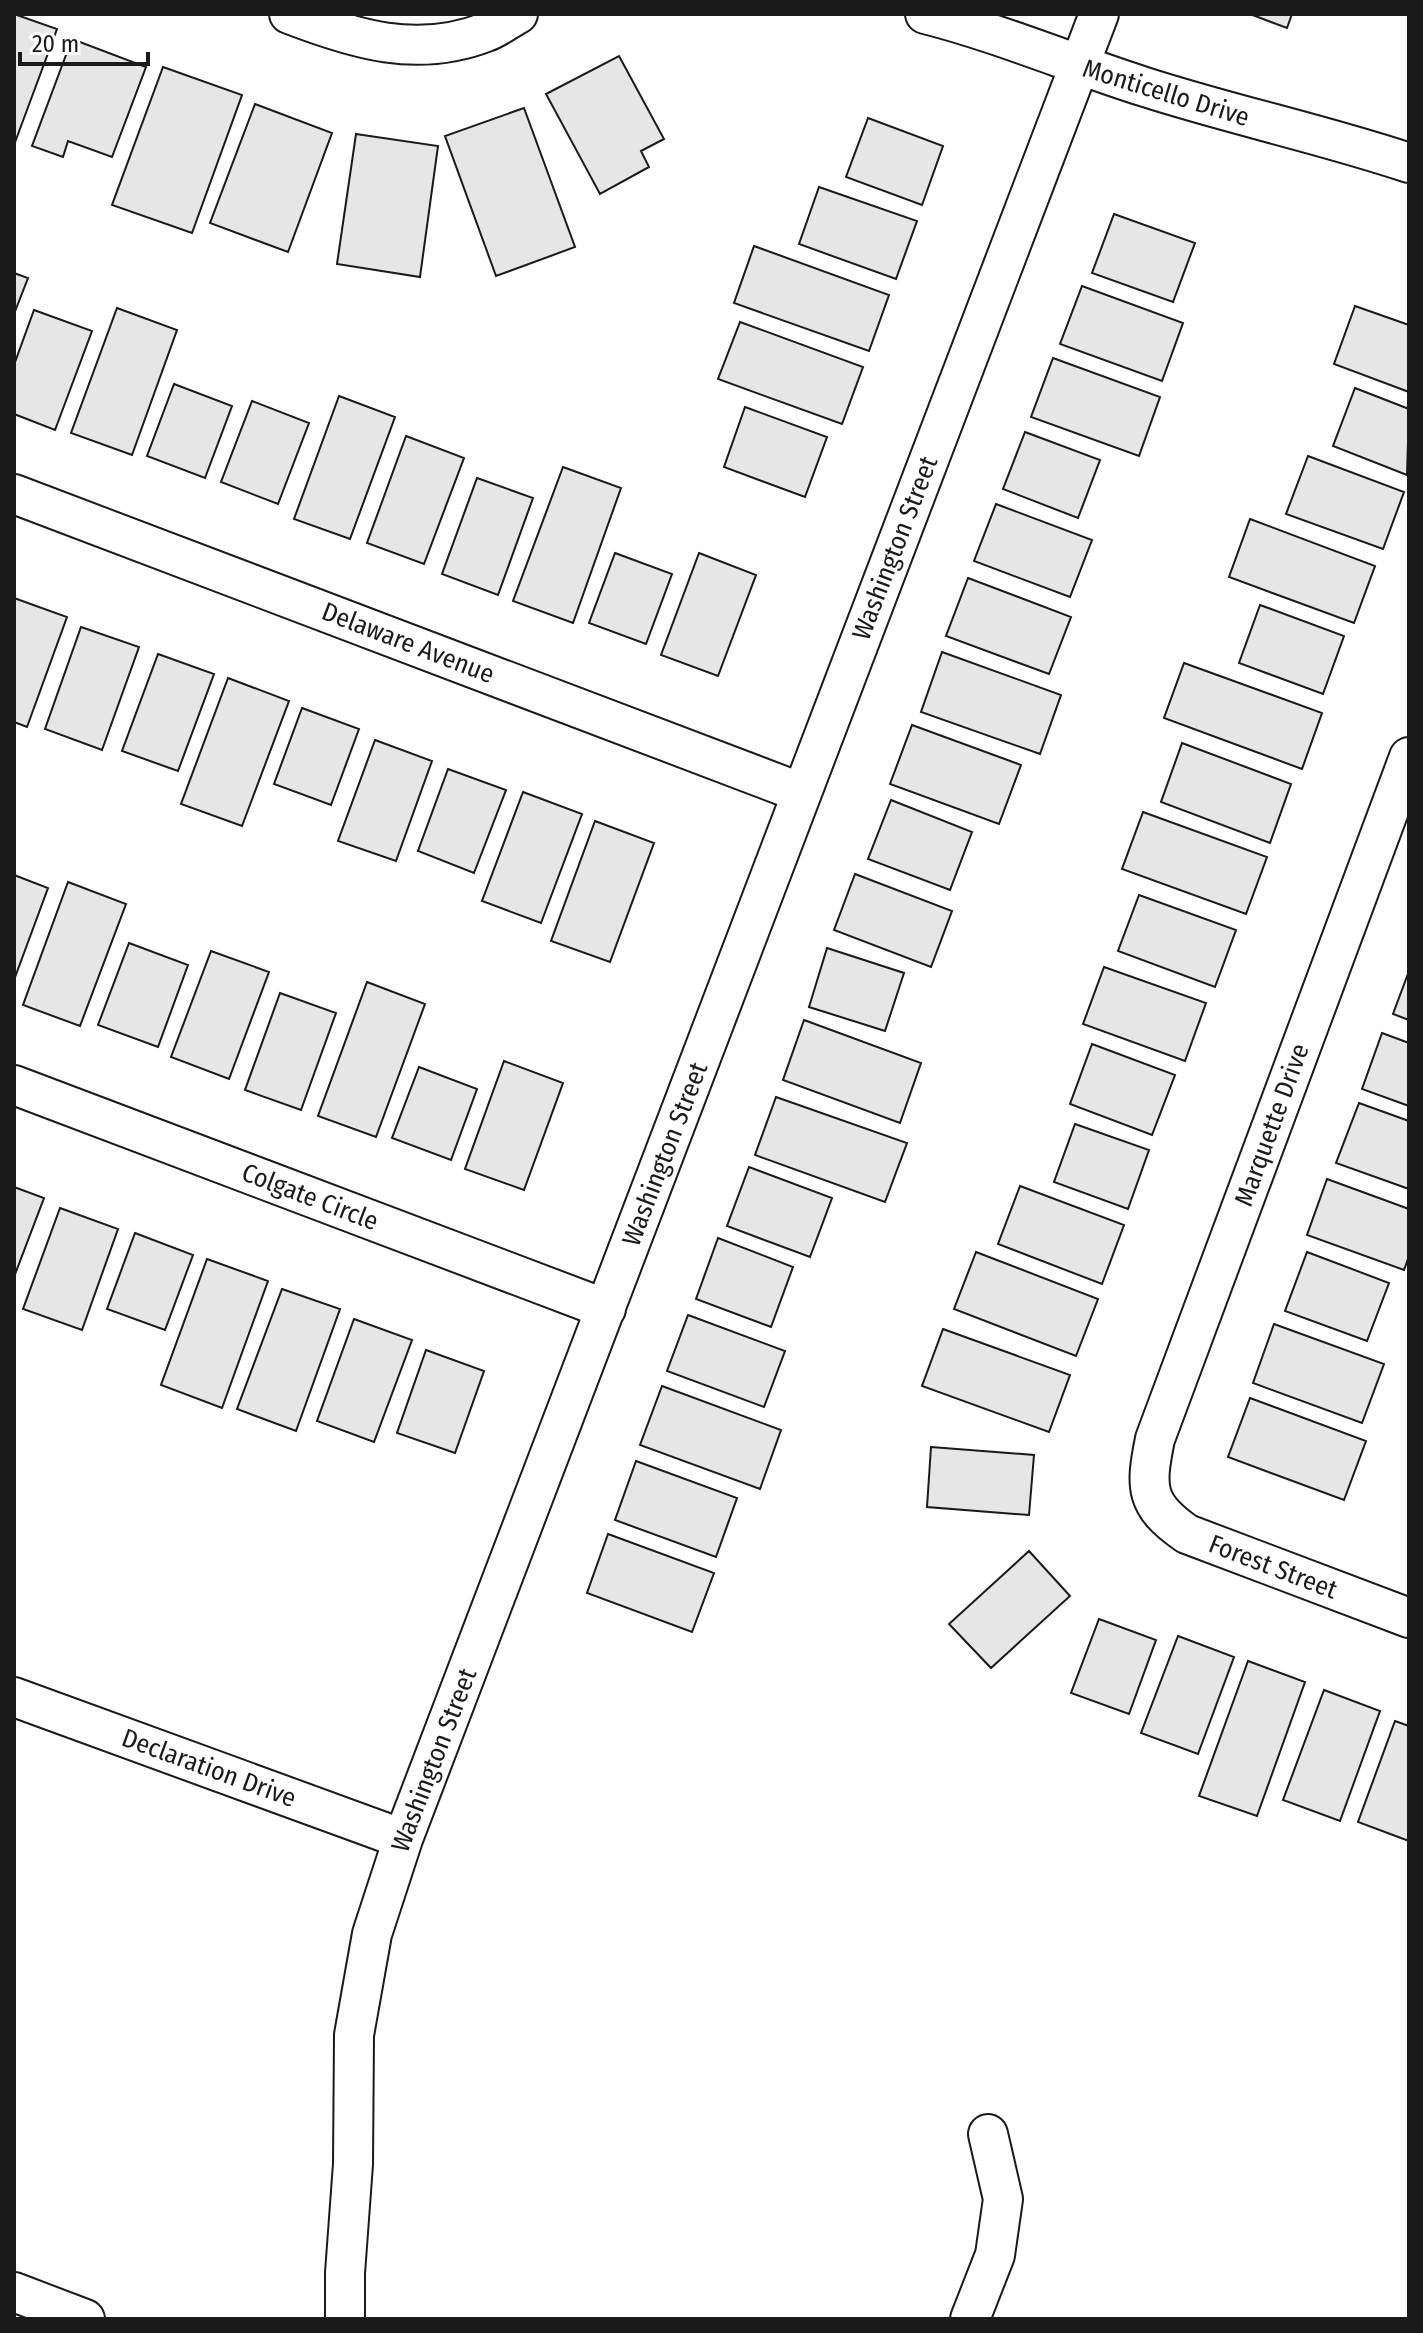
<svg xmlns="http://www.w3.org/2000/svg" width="1423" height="2333" font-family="'Fira Sans Condensed',sans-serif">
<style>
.building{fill:#e6e6e6;stroke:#1a1a1a;stroke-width:2}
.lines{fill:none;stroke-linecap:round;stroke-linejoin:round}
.minor-casing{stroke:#1a1a1a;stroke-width:42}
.minor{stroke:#fff;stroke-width:38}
.labels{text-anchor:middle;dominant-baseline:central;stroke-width:6;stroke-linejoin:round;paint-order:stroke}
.street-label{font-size:26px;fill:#1a1a1a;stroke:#fff}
</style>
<rect width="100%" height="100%" fill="#fff"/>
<path class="building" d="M 14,14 L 57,29 L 14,145 Z
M 1250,14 L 1292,14 L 1287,28 Z
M 72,39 L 146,67 L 112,157 L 68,141 L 63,157 L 32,146 Z
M 619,56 L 664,139 L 641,151 L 649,167 L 600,194 L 546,94 Z
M 163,67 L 242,95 L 192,233 L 112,205 Z
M 255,104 L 332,133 L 288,252 L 210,223 Z
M 524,108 L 575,247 L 496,276 L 445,136 Z
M 868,118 L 943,146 L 922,205 L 846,177 Z
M 356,134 L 438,146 L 420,277 L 337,264 Z
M 819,187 L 917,221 L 896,279 L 799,244 Z
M 1114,214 L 1195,243 L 1173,302 L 1092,273 Z
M 754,246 L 889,295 L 869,351 L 734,303 Z
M 14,273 L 28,278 L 14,314 Z
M 1082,286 L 1183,323 L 1162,381 L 1060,344 Z
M 1355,306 L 1409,325 L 1409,392 L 1334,364 Z
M 117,308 L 177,330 L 132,455 L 71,433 Z
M 34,310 L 92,331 L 55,430 L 14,414 L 14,365 Z
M 740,322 L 863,367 L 842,424 L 718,379 Z
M 1053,358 L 1160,397 L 1139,456 L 1031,417 Z
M 174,384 L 232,406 L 205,478 L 147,456 Z
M 1355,388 L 1409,409 L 1407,475 L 1333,446 Z
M 339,396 L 395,417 L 350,539 L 294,519 Z
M 252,401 L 309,423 L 278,504 L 221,482 Z
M 745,407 L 827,437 L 805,497 L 724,467 Z
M 1025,432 L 1100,460 L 1078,518 L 1003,489 Z
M 406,436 L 464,458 L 424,564 L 367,543 Z
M 1308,456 L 1404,492 L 1383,549 L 1286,514 Z
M 563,467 L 621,488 L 573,623 L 513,601 Z
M 477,478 L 533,498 L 498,595 L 442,574 Z
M 996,504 L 1092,540 L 1070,597 L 974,561 Z
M 1250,519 L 1375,566 L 1354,623 L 1229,577 Z
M 615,553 L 672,574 L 646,644 L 589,623 Z
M 699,553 L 756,575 L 718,676 L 661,655 Z
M 968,578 L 1071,617 L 1049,674 L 946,636 Z
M 14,598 L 67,617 L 27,727 L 14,722 Z
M 1260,605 L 1344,636 L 1323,694 L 1239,663 Z
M 81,627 L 139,647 L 102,750 L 45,729 Z
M 942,652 L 1061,695 L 1040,754 L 921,712 Z
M 158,654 L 214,674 L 178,771 L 122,751 Z
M 1184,663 L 1322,713 L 1302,769 L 1164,718 Z
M 228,678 L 289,701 L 242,826 L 181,804 Z
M 302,708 L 359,729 L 331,805 L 274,784 Z
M 912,725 L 1021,765 L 999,824 L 890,784 Z
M 375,740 L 432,761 L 396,861 L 338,841 Z
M 1182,743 L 1291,784 L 1270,843 L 1161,802 Z
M 448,769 L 506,790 L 474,873 L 418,851 Z
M 523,792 L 582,814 L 541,923 L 482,901 Z
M 891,800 L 972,832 L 950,890 L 868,859 Z
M 1143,812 L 1267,857 L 1246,914 L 1122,869 Z
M 595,821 L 654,843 L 610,962 L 551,941 Z
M 855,874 L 952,911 L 931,967 L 834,930 Z
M 14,875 L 48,888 L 14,980 Z
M 68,882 L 126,904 L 80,1026 L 23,1005 Z
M 1139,895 L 1236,930 L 1215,987 L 1118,951 Z
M 129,943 L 188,965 L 158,1047 L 98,1025 Z
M 827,948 L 904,973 L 885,1031 L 809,1007 Z
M 211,951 L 269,972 L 229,1079 L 171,1057 Z
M 1104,967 L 1206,1003 L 1185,1061 L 1083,1024 Z
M 1409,971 L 1409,1020 L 1393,1014 Z
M 367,982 L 425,1004 L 376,1137 L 318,1116 Z
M 280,993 L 336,1013 L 301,1110 L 245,1090 Z
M 804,1020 L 921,1063 L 900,1123 L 783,1080 Z
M 1382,1033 L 1409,1043 L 1409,1106 L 1362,1089 Z
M 1092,1044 L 1175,1075 L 1152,1135 L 1070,1104 Z
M 504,1061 L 563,1083 L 524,1190 L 465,1169 Z
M 419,1067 L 477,1089 L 451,1160 L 392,1138 Z
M 776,1097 L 907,1143 L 885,1202 L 755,1155 Z
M 1359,1103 L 1409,1121 L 1409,1189 L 1336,1163 Z
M 1075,1124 L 1149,1150 L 1128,1209 L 1054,1182 Z
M 749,1167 L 832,1198 L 810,1257 L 727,1226 Z
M 1327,1179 L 1409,1209 L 1409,1256 L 1404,1270 L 1307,1235 Z
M 1020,1186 L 1124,1225 L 1102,1284 L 998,1244 Z
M 14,1187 L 44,1198 L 14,1277 Z
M 60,1208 L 118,1229 L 82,1330 L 23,1309 Z
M 135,1233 L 193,1255 L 165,1330 L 107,1309 Z
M 718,1238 L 793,1267 L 771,1327 L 696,1299 Z
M 976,1252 L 1098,1299 L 1076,1356 L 954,1309 Z
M 1307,1252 L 1389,1283 L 1367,1341 L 1285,1311 Z
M 207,1259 L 268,1281 L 222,1408 L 161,1385 Z
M 282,1289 L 340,1309 L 296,1431 L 237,1409 Z
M 688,1315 L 785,1351 L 764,1407 L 667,1371 Z
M 354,1319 L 412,1340 L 374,1442 L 317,1421 Z
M 1274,1324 L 1384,1364 L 1362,1423 L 1253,1383 Z
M 943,1329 L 1070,1375 L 1049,1432 L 922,1386 Z
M 426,1350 L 484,1371 L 455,1453 L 397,1433 Z
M 662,1386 L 781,1430 L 760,1489 L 640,1445 Z
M 1250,1398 L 1366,1441 L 1344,1500 L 1228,1457 Z
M 931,1447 L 1034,1455 L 1029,1515 L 927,1507 Z
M 636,1461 L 737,1498 L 716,1557 L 615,1520 Z
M 608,1534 L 714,1573 L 692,1632 L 587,1593 Z
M 1029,1551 L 1070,1596 L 991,1668 L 949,1624 Z
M 1099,1619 L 1156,1640 L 1129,1714 L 1071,1693 Z
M 1178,1636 L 1234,1657 L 1198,1754 L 1141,1733 Z
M 1248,1661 L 1305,1682 L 1257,1816 L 1199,1796 Z
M 1324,1690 L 1380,1711 L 1340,1821 L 1283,1800 Z
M 1395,1721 L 1409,1726 L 1409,1841 L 1358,1822 Z"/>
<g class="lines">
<g class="minor-casing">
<path id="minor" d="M 289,14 C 354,39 417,59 486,32 C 497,28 507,20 518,14
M 925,14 C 1000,33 1072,64 1145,87 C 1232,115 1322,134 1409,163
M 14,494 L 802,793
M 1409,757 L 1155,1439 C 1145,1488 1145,1505 1187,1534 L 1409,1618
M 14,1085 L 606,1309
M 14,1697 L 403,1839
M 14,2292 L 85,2319
M 345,2319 L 345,2273 L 353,2164 L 354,2035 L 372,1934 L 403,1839 L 1099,14
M 970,2319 L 995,2255 L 1003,2199 L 988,2134"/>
</g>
<use href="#minor" class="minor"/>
</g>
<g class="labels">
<g class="street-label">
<text transform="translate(1166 93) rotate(17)">Monticello Drive</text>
<text transform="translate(895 548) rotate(-69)">Washington Street</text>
<text transform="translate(408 643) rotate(21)">Delaware Avenue</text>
<text transform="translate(1272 1125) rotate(-70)">Marquette Drive</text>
<text transform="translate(665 1154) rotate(-69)">Washington Street</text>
<text transform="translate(310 1197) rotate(21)">Colgate Circle</text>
<text transform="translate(1273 1567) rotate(21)">Forest Street</text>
<text transform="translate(434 1760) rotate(-69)">Washington Street</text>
<text transform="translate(209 1768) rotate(20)">Declaration Drive</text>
</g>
</g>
<rect width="1423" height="2333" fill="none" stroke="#1a1a1a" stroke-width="32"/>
<path d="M20 52v12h128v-12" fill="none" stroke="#1a1a1a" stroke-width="4"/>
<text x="32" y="52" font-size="24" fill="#1a1a1a" stroke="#ffffff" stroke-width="6" paint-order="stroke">20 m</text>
</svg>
